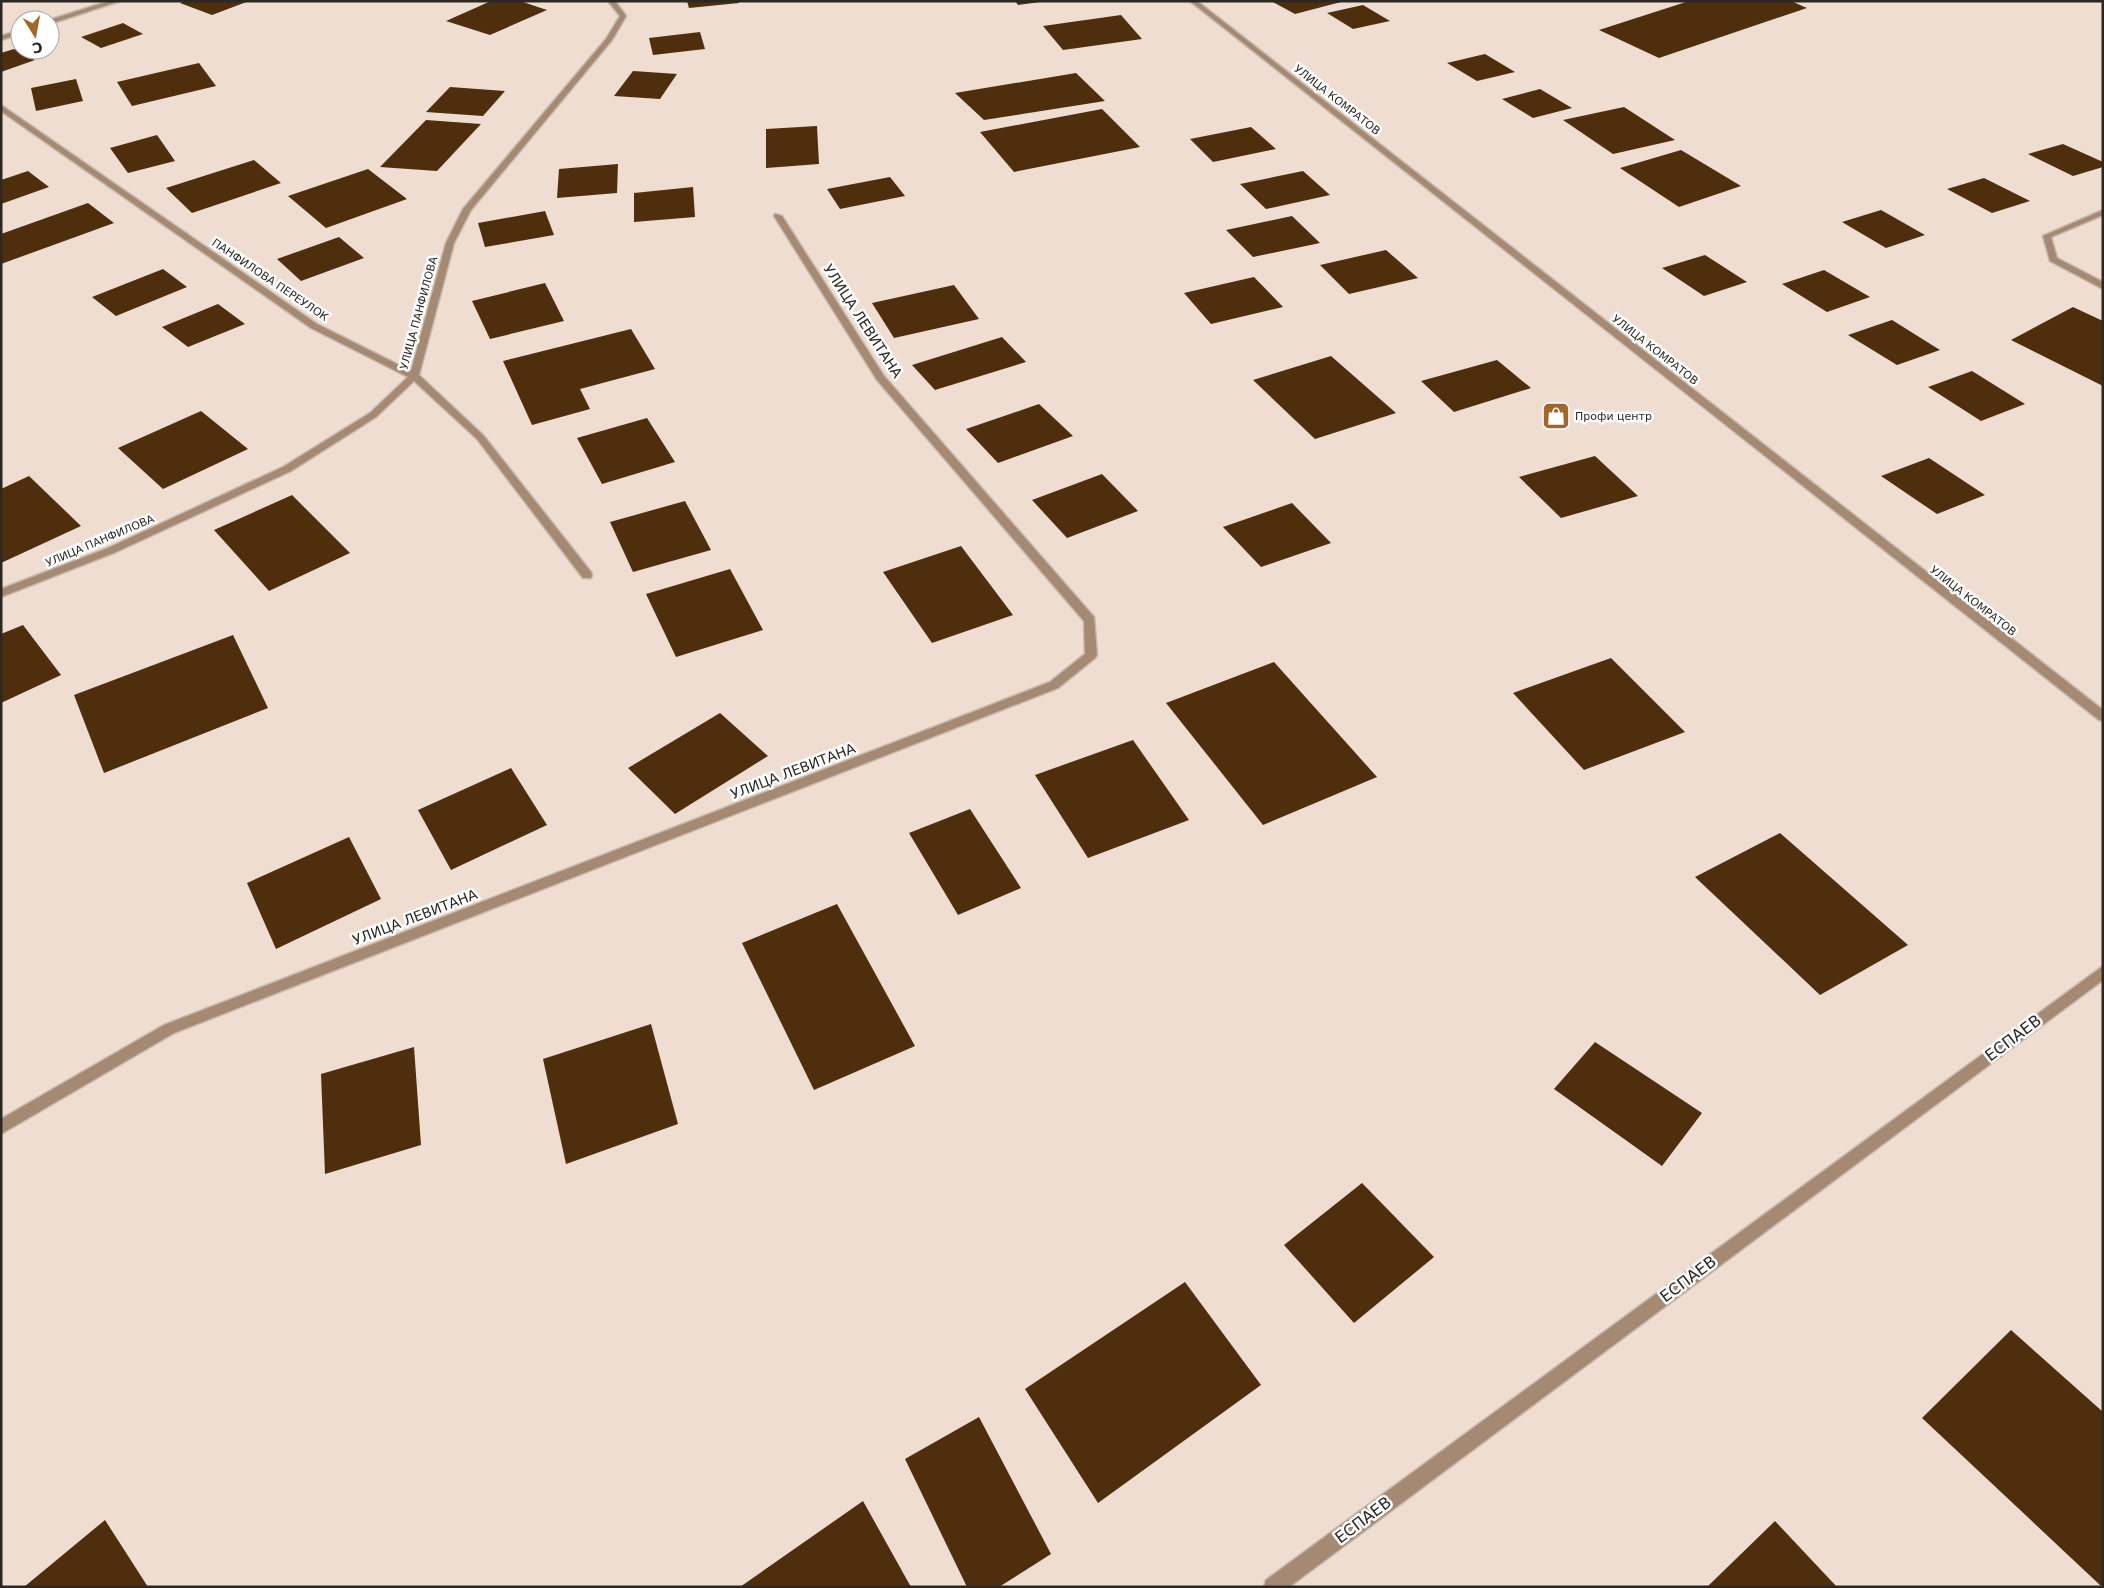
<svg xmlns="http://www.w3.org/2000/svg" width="2104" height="1588" font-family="'DejaVu Sans',sans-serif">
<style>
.building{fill:#4f2e0e}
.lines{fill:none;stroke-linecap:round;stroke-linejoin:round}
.minor-casing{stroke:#c7b9ad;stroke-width:3}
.tertiary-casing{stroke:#c7b9ad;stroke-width:3}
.minor{fill:#a68972;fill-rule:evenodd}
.tertiary{fill:#a68972;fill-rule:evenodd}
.labels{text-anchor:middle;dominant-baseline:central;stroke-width:5;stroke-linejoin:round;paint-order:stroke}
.far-street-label{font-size:11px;fill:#2d2722;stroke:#fff}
.far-poi-label{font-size:11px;fill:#2d2722;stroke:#fff;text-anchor:start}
.street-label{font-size:14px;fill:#2d2722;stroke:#fff}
.near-street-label{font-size:16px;fill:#2d2722;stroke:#fff}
</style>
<rect width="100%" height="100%" fill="#eeddd0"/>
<path class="building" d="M 185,1 L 249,1 L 212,15 L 180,3 Z
M 491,1 L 520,1 L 547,10 L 490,35 L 446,21 Z
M 687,1 L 739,1 L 739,3 L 689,8 Z
M 1015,1 L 1040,1 L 1040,2 L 1018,5 Z
M 1271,1 L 1341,1 L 1341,2 L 1295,14 Z
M 1689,1 L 1791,1 L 1807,8 L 1659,58 L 1599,30 Z
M 1363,5 L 1390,21 L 1353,29 L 1327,13 Z
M 1121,15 L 1142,39 L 1063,50 L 1043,26 Z
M 123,23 L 143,34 L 101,48 L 81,37 Z
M 700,32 L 705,49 L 653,55 L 649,38 Z
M 14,49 L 35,60 L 1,72 L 1,53 Z
M 1485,54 L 1515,72 L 1477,81 L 1447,63 Z
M 199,63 L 216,86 L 132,106 L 117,82 Z
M 633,71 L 677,74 L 660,99 L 614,96 Z
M 1076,73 L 1105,101 L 984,120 L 955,93 Z
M 76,79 L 83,101 L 36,111 L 31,88 Z
M 450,87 L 505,91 L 483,116 L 426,112 Z
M 1540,89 L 1572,108 L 1533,118 L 1502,99 Z
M 1624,107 L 1675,140 L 1613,154 L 1563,120 Z
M 1102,109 L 1140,147 L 1014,172 L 980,132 Z
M 426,120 L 481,124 L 437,171 L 380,167 Z
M 817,126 L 819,164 L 766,168 L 766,129 Z
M 1251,127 L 1276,149 L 1213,162 L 1190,139 Z
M 157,135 L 175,161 L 128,173 L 110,148 Z
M 2063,144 L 2103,162 L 2103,167 L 2073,176 L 2028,154 Z
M 1681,150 L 1741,186 L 1679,207 L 1620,168 Z
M 254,160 L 281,183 L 192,213 L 166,188 Z
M 618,164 L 617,193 L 557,198 L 559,169 Z
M 368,169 L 407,199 L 326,228 L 288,196 Z
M 28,171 L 49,187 L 1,204 L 1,180 Z
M 1303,171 L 1330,195 L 1266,209 L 1240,184 Z
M 890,177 L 905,196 L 840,209 L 827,189 Z
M 1984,178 L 2030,201 L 1992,213 L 1947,189 Z
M 693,187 L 695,217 L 634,222 L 634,193 Z
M 88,203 L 114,223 L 1,264 L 1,234 Z
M 1881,210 L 1925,235 L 1886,248 L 1842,222 Z
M 545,211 L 554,235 L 485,247 L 478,223 Z
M 1292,216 L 1320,243 L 1253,257 L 1226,230 Z
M 339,237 L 364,258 L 301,281 L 277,259 Z
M 1386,250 L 1418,278 L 1349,294 L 1320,265 Z
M 1705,255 L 1747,282 L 1704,296 L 1662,268 Z
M 163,269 L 187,287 L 116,316 L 92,297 Z
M 1824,270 L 1870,297 L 1827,312 L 1782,284 Z
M 1254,277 L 1283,307 L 1211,324 L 1184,293 Z
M 545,283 L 564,321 L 490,339 L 472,301 Z
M 954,285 L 979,319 L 894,338 L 872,303 Z
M 218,304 L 245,324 L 188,347 L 162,327 Z
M 2073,307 L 2103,321 L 2103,386 L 2011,340 Z
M 1892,320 L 1940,350 L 1897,365 L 1848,335 Z
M 631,329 L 655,369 L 580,389 L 590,409 L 532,425 L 503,361 Z
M 1002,337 L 1026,362 L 935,390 L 912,365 Z
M 1331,356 L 1396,413 L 1315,439 L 1253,380 Z
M 1497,360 L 1531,388 L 1454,412 L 1421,381 Z
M 1972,371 L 2025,404 L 1981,421 L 1928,387 Z
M 1039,404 L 1073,436 L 998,463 L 966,429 Z
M 201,411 L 248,449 L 163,489 L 118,448 Z
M 647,418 L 675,462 L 602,484 L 577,438 Z
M 1595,456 L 1638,496 L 1561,518 L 1519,477 Z
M 1929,458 L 1985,495 L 1937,514 L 1881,476 Z
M 1102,474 L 1138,511 L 1067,538 L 1032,500 Z
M 29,476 L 81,526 L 1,563 L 1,489 Z
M 292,495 L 350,553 L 269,591 L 214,530 Z
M 685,501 L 711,550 L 633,572 L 610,522 Z
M 1292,503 L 1331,543 L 1261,567 L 1223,527 Z
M 961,546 L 1013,615 L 932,643 L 883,572 Z
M 730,569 L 763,630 L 676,657 L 646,594 Z
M 23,625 L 61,675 L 1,703 L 1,634 Z
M 233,635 L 268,708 L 104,773 L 74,695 Z
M 1611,658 L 1685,732 L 1584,770 L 1513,693 Z
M 1274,662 L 1377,777 L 1263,825 L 1166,703 Z
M 720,713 L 768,756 L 675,814 L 628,768 Z
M 1133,740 L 1189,820 L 1088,858 L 1035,775 Z
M 511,768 L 547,825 L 451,870 L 418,810 Z
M 970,809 L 1021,888 L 958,915 L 909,833 Z
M 1780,833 L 1908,945 L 1820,995 L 1695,877 Z
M 349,837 L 381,899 L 276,949 L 247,883 Z
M 837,904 L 915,1046 L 814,1090 L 742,943 Z
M 651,1024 L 678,1124 L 566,1164 L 543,1059 Z
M 1595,1042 L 1702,1113 L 1662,1166 L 1554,1089 Z
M 414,1047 L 421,1145 L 325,1174 L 321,1074 Z
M 1362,1183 L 1434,1257 L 1354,1323 L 1284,1245 Z
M 1185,1282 L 1261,1385 L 1098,1503 L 1025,1389 Z
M 2011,1330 L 2103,1412 L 2103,1584 L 2101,1586 L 1922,1418 Z
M 979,1417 L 1051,1554 L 999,1587 L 967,1587 L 905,1459 Z
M 863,1501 L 911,1587 L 740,1587 Z
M 105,1520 L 148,1587 L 24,1587 Z
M 1775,1521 L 1837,1587 L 1707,1587 Z"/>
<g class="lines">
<g class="minor-casing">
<path id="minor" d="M 109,1 L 120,1 L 50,24 L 49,20 Z
M 608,1 L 615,1 L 626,16 L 612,40 L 471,210 L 454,243 L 419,375 L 483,435 L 591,572 L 592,575 L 591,578 L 583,578 L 477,439 L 414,381 L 376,417 L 291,471 L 116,552 L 1,597 L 1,589 L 108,548 L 283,467 L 370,413 L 408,377 L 311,328 L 1,111 L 1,105 L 317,324 L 411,371 L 446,243 L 463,209 L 606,39 L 620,16 Z
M 1190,1 L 1197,1 L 2103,710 L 2103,721 L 2099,720 Z
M 20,30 L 20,34 L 1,40 L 1,36 Z
M 2103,210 L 2103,215 L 2051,237 L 2057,258 L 2103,282 L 2103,289 L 2050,261 L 2043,236 Z
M 775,214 L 782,216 L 884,376 L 1094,617 L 1097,655 L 1095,658 L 1058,688 L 174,1033 L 1,1134 L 1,1119 L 164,1025 L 1050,682 L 1085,654 L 1084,621 L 877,380 L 774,216 Z"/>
</g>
<g class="tertiary-casing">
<path id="tertiary" d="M 2103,966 L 2103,980 L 1289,1587 L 1264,1587 L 1266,1580 Z"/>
</g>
<use href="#minor" class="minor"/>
<use href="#tertiary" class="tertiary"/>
</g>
<defs>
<g id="shop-square" transform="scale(1.4375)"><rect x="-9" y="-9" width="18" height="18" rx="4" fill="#a3662a" stroke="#fff"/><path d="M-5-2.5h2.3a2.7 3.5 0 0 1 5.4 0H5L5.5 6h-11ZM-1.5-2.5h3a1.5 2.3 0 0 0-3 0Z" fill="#fff"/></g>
</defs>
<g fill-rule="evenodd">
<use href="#shop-square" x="1556" y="416"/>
</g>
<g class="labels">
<g class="far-street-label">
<text transform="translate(1337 100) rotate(38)">УЛИЦА КОМРАТОВ</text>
<text transform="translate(270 280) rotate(34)">ПАНФИЛОВА ПЕРЕУЛОК</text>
<text transform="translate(419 313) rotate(-75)">УЛИЦА ПАНФИЛОВА</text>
<text transform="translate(1655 350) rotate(38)">УЛИЦА КОМРАТОВ</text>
<text transform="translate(100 541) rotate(-23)">УЛИЦА ПАНФИЛОВА</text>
<text transform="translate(1973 601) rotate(38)">УЛИЦА КОМРАТОВ</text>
</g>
<g class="far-poi-label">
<text x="1575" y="416">Профи центр</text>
</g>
<g class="street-label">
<text transform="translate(863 321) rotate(57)">УЛИЦА ЛЕВИТАНА</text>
<text transform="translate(793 771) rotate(-21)">УЛИЦА ЛЕВИТАНА</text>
<text transform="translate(415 917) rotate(-21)">УЛИЦА ЛЕВИТАНА</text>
</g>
<g class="near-street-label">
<text transform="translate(2013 1038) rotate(-37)">ЕСПАЕВ</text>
<text transform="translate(1688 1279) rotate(-37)">ЕСПАЕВ</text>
<text transform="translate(1363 1520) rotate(-37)">ЕСПАЕВ</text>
</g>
</g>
<rect width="2104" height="1588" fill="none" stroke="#2d2722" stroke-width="5"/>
<g transform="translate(35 35) rotate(169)"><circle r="24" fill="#ffffff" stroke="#aba9a7"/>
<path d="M0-4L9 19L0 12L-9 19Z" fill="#a3662a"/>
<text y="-8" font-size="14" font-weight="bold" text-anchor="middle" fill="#2d2722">С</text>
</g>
</svg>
